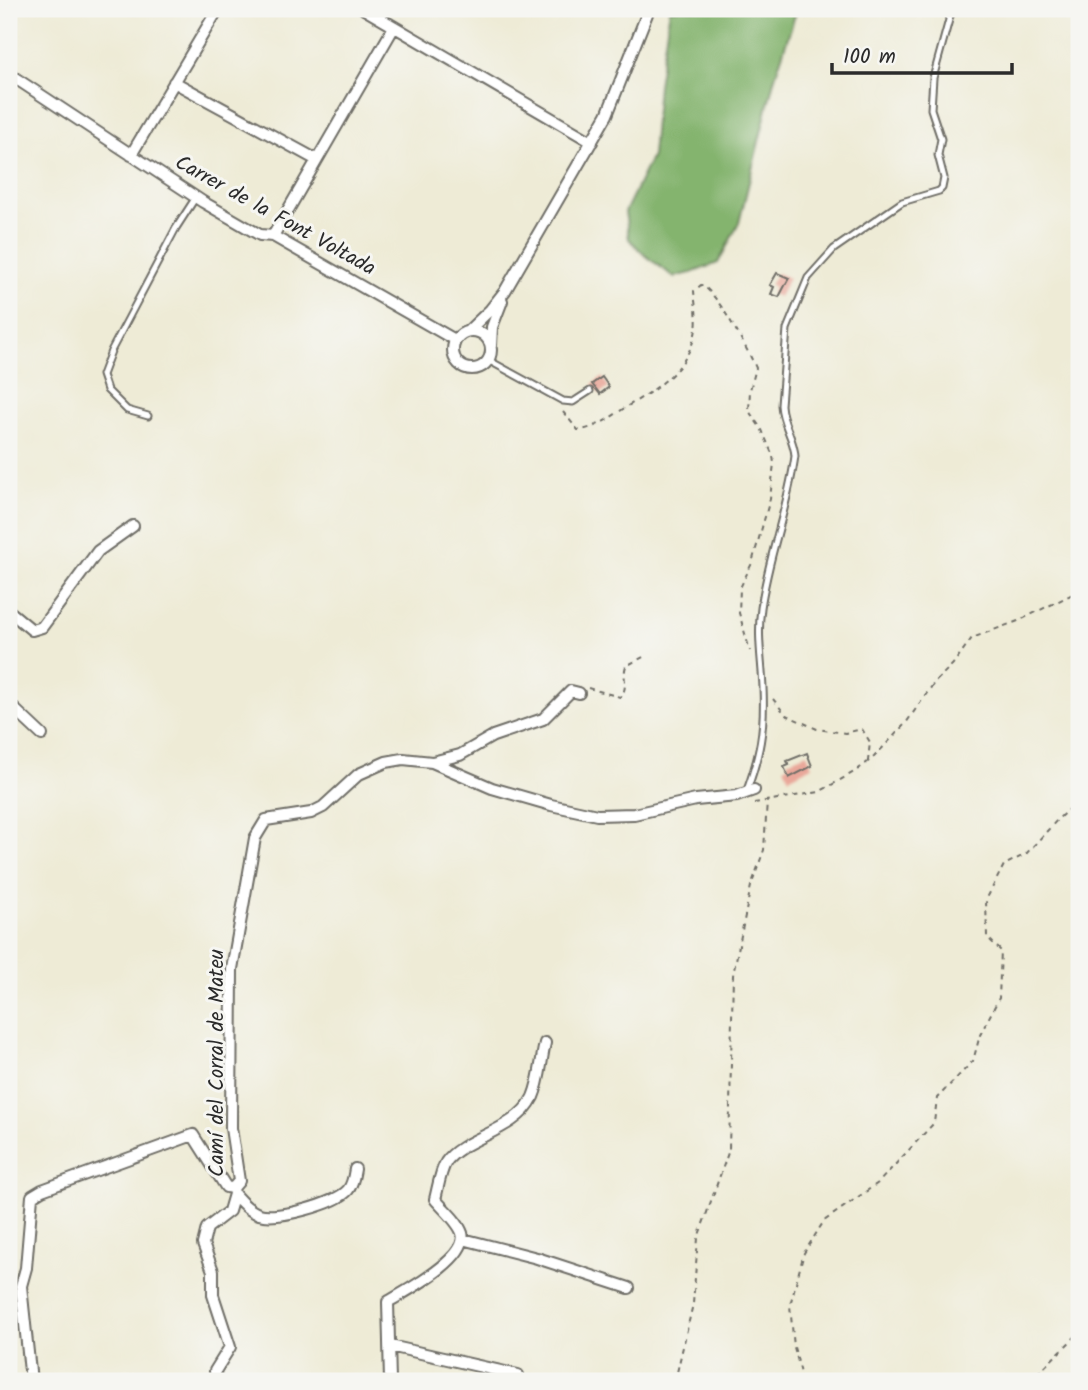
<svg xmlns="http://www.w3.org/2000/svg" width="1088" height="1390" font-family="Kalam,sans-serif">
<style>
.forest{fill:#84b46e;stroke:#58704c;stroke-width:2}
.building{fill:#e9a79a}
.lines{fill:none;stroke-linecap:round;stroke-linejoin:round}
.service-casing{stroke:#6f6e67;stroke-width:9}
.minor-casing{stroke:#6f6e67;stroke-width:14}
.path{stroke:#6f6e67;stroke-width:2;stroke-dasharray:5 5;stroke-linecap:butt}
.service{stroke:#fff;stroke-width:5}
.minor{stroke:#fff;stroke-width:10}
.labels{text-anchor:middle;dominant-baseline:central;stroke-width:6;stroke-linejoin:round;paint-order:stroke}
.street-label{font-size:21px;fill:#2b2b2b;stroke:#f6f6f2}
</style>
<rect width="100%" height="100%" fill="#f6f6f2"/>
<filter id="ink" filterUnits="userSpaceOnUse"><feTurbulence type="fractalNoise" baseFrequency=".0143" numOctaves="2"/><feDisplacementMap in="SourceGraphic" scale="14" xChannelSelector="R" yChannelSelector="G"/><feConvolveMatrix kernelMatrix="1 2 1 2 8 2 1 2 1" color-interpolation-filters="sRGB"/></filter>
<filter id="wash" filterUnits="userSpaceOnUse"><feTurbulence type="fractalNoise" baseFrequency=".00686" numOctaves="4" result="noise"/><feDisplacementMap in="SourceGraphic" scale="28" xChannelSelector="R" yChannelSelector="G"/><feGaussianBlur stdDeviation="1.57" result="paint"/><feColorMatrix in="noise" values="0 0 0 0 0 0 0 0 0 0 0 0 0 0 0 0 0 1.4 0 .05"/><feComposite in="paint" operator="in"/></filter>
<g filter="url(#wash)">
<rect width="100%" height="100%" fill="#eeebd6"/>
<path class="forest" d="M 670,9 L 797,9 L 774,80 L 739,223 L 718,263 L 691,273 L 674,277 L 646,256 L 629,239 L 625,212 L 652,156 L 658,85 Z"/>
<g id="blocks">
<path class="building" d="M 777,273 L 789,278 L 779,297 L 771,294 L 774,287 L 770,285 Z
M 602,377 L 609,387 L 600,394 L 592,384 Z
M 807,753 L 812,766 L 789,778 L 784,767 L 789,765 L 787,761 Z"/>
</g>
</g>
<g filter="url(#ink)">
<use href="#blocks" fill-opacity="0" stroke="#6f6e67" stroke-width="2"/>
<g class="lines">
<g class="service-casing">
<path id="service" d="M 488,360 L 563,401 L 573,402 L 590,391
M 148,416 L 127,410 L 107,390 L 102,375 L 111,351 L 176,228 L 196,197
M 746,793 C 760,755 765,729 763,688 C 762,661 757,636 761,608 C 768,557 788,508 795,456 C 794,438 782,424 781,405 L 787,329 L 808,278 L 834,249 L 902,202 L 939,191 L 942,188 L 944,178 L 938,155 L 941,139 L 931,109 L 933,78 L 952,9"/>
</g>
<g class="minor-casing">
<path id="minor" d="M 364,9 L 592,142
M 9,74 L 203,202 L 260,235 L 273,236 L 455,340
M 174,82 L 317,160
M 131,155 L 218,9
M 273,236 L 394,27
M453 350a19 19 0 1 1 38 0a19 19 0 1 1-38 0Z
M 468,331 L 490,310 L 505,291 L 607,115 L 649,9
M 491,346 L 492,327 L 502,301
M 9,611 L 32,630 L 42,627 L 98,551 L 133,526
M 9,704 L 42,735
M 432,762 L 460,755 L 493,736 L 543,719 L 571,691 L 579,693
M 234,1194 C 241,1202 249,1211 259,1214 C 277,1220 336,1204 348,1190 C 353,1184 354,1175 355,1169
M 463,1239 L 537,1258 L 629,1288
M 390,1346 L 518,1375
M 31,1381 L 21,1286 L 26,1268 L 32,1196 L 42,1190 L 193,1135 L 226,1187 L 233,1188 L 239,1181 L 231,1128 L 232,969 L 255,838 L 266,820 L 311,813 L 323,807 L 359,774 L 386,762 L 403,759 L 432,762 L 492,788 L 551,805 L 597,815 L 634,814 L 696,800 L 737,796 L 754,790
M 216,1381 L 215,1371 L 230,1347 L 213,1295 L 213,1271 L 203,1244 L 207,1228 L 229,1211 L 234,1194 L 233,1188
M 390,1381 L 388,1302 C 404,1292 470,1258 462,1233 C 458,1221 443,1209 435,1199 C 438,1188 440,1172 446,1162 C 463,1137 516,1132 533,1097 C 540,1081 541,1060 545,1043"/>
</g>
<path class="path" d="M 563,412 L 578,430 C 596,429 611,417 626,407 C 657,389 690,368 696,329 C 698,318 695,303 694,291 L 701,285 C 715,289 749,352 756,368 L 750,390 L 749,411 L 762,430 L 773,456 L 774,463 L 770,499 L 752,563 L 740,588 L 739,613 L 750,651
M 588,688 L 620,697 C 629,689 622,677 626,666 L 647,655
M 773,699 L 786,715 L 817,729 L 845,733 L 862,729 L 870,742 L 868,761
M 754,803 L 819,792 L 856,771 L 874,757 L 906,723 L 934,683 L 953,664 L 972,638 L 1018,621 L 1079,591
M 675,1381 L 693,1304 L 698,1238 L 729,1150 L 733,975 L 751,886 L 764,850 L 767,801
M 803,1381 L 794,1347 L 790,1305 L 804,1253 L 824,1221 L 878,1183 L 934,1123 L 937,1098 L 973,1061 L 980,1035 L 999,998 L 1001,951 L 987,937 L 986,900 L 1004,865 L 1026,854 L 1058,819 L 1079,799
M 1030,1381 L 1079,1333"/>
<use href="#service" class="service"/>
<use href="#minor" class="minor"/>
</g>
</g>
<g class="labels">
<g class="street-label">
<text transform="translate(275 216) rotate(29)">Carrer de la Font Voltada</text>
<text transform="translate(217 1063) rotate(-90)">Camí del Corral de Mateu</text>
</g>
</g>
<rect width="1088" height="1390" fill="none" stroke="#f6f6f2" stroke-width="35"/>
<path d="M832 63v10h180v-10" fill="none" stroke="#2b2b2b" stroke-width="3.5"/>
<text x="843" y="63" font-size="21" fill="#2b2b2b" stroke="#f6f6f2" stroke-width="5" paint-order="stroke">100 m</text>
</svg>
